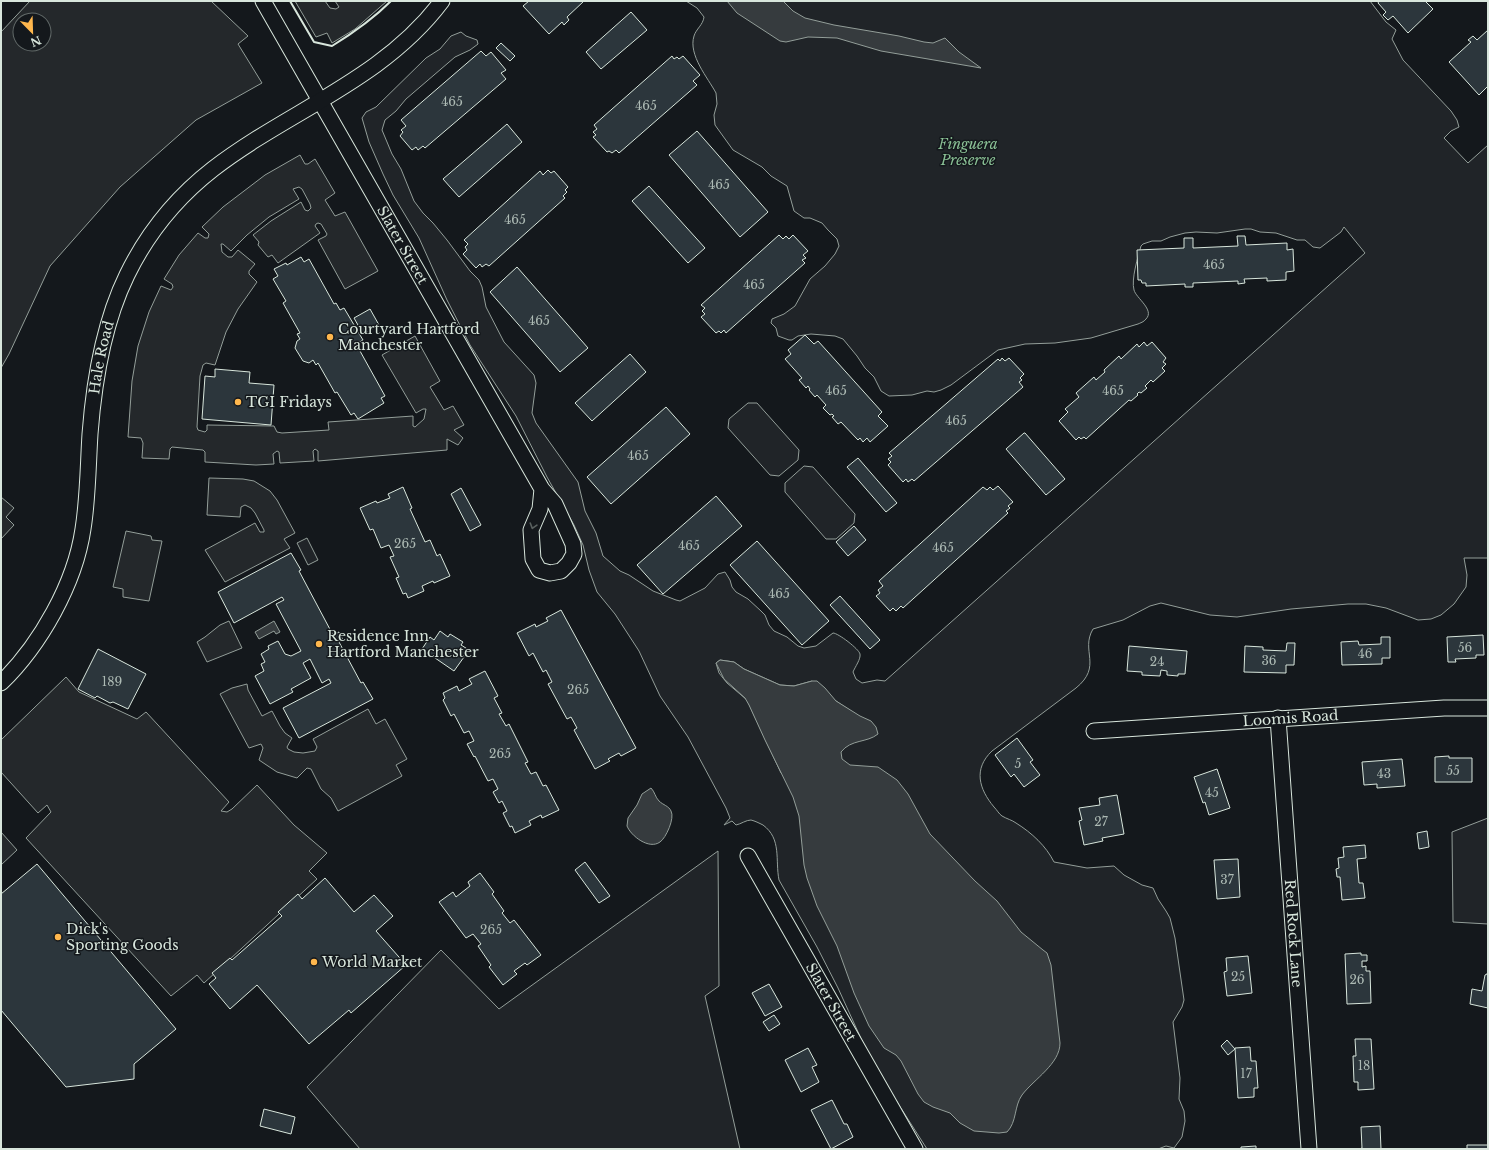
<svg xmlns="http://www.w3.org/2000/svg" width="1489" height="1150" font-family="'Libre Baskerville',serif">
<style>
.green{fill:#202428;stroke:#939e99;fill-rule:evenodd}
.parking{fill:#24282b;stroke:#939e99;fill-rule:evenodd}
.water{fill:#363b3e;stroke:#939e99}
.building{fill:#2c363c;stroke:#d8e6dc}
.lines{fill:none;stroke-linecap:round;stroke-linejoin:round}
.minor-casing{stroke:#d8e6dc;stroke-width:17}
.minor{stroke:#14181c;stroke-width:15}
.wall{stroke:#d8e6dc;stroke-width:2}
.oneway{stroke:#59605f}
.poi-dot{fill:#ffb74d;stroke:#14181c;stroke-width:1.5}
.labels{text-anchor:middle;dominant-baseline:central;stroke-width:3;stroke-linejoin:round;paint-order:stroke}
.number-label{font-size:12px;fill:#adbab4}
.park-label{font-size:14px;font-style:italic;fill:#8ac095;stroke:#14181c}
.street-label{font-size:14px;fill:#d8e6dc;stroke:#14181c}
.poi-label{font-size:14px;fill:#d8e6dc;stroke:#14181c;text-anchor:start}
</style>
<rect width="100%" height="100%" fill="#14181c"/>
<path class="green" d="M 686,1 L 1370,1 L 1386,22 L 1396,30 L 1392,39 L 1403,60 L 1451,111 L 1457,120 L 1459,127 L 1451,131 L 1444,138 L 1468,163 L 1488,145 L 1488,558 L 1464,558 L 1467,575 L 1466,587 L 1454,604 L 1441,615 L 1431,619 L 1418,620 L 1386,608 L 1366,604 L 1348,604 L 1291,609 L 1237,617 L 1210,615 L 1161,603 L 1150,606 L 1123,620 L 1093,629 C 1080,651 1103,666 1076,688 L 992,751 C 973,769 979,789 994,807 C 997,810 999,814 1002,816 C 1007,819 1012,820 1016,823 C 1032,833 1046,846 1054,862 L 1087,868 L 1114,866 L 1124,875 L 1142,885 L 1153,888 L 1158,899 L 1166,911 L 1170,918 L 1175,938 L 1184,1000 L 1182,1007 L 1173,1022 L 1180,1078 L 1179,1099 L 1184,1111 L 1185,1121 L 1182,1137 L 1174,1148 L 1166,1146 L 1158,1149 L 927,1149 L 897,1102 L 864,1045 L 838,988 L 817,947 L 779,880 C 775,860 782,839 763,825 C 759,823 755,821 751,820 C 746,820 741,824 736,825 L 732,821 L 724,825 L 730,818 L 726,808 L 688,737 L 660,696 L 639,651 L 615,614 L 597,592 L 589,570 L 583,545 L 574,525 L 547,477 L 516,416 L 470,345 L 447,300 L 419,238 L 393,195 L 383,174 L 369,142 L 362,118 L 366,112 L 376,107 L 426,58 L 440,49 L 451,36 L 461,32 L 466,36 L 477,40 L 478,44 L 470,50 L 455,57 L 406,99 L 396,111 L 385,120 L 382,130 L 392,154 L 401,169 L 414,201 L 423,213 L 433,223 L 447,240 L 470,271 L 479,280 L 482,287 L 486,307 L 504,342 L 534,375 L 536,383 L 532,413 L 536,423 L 578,482 L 585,511 L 596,533 L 603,556 L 620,571 L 629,575 L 653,591 L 676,600 L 680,601 L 705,588 L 718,574 L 725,572 L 730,580 L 732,587 L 736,592 L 748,599 L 761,611 L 765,615 L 769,625 L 774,631 L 787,637 L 798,646 L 804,648 L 816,646 L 833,633 C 838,633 859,649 860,654 C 861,659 855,667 853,672 L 856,679 L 862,683 L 877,680 L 885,681 L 1365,253 L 1344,227 L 1341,232 L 1320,248 L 1313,247 L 1305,240 L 1297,240 L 1276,233 L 1260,232 L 1251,229 L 1245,229 L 1217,233 L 1196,232 L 1185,233 L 1170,237 L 1161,241 L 1152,241 L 1143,244 L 1141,246 C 1138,257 1131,279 1134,290 C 1136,298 1155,310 1146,319 C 1144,322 1140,323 1138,324 L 1091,338 L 1055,343 L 1025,344 L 998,350 L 951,385 L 941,390 L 934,392 L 927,391 L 912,395 L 889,396 L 881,391 L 874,377 L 865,368 L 857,356 L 843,339 L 835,336 L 811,334 L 798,336 L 792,340 L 789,340 L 778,336 L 776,328 L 771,323 L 772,319 L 784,314 L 795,306 L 810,279 L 825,266 L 835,254 L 839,246 L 837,239 L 828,230 L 822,223 L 810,218 L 804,218 L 794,211 L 787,186 L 771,176 L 762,167 L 733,150 L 715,125 L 714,115 L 717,104 L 716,93 C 708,78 688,55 694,36 C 696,29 703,25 704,17 L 697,8 ZM 720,660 L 734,662 L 744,669 L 780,685 L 794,686 L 812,681 L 836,701 L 851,711 L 781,773 L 747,700 L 727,683 L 719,673 L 716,663 Z
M 748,403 L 757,403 L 799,450 L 798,460 L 779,476 L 770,475 L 728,428 L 729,419 Z
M 804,466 L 813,467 L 855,514 L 854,523 L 836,539 L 826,539 L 785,492 L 785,483 Z
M 307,538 L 318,560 L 308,565 L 297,543 Z
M 1488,818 L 1488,924 L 1453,922 L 1452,832 Z
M 718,851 L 719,986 L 705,996 L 740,1149 L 360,1149 L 307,1087 L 441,950 L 499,1009 Z"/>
<path class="parking" d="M 30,1 L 211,1 L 248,36 L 238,44 L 262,83 L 196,120 L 120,187 L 50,266 L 9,354 L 1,368 L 1,32 ZM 20,20 L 44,20 L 44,44 L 20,44 Z
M 295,1 L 325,1 L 330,8 L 336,9 L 339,7 L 335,1 L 387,1 L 355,29 L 332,43 L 327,33 L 316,37 Z
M 300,155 L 305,164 L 308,164 L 315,159 L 335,193 L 325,200 L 335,216 L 345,212 L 378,271 L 345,289 L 318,240 L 326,236 L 327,234 L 321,224 L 318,223 L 316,224 L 315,226 L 320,233 L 278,263 L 272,255 L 268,257 L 258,245 L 259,242 L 253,235 L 271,221 L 301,202 L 305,210 L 308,211 L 311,208 L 310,204 L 302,189 L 299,187 L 293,189 L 299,199 L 269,217 L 247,235 L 231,251 L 223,244 L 221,244 L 222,252 L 228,257 L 232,257 L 238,250 L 255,264 L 249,271 L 249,274 L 257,282 L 238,309 L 226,332 L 215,365 L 206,363 L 203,365 L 200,376 L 197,427 L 198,430 L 205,432 L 207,430 L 207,425 L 274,426 L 277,432 L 282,433 L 329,430 L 328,422 L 413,416 L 413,426 L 415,427 L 424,419 L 426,409 L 423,409 L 416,413 L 382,355 L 415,336 L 440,381 L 430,387 L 444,410 L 453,406 L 464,425 L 454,430 L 463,438 L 458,445 L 447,439 L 447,450 L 318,461 L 318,451 L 315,449 L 313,451 L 314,461 L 280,463 L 279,452 L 277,451 L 273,454 L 274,464 L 256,465 L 205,462 L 205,452 L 203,450 L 172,447 L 170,449 L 169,459 L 142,458 L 143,443 L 141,438 L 128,437 L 132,381 L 138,346 L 149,312 L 161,286 L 171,290 L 173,287 L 172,284 L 164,279 L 179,255 L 198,233 L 205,238 L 208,238 L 209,234 L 202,227 L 223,207 L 265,175 Z
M 209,478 L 243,479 L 254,481 L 270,491 L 277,500 L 295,533 L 284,539 L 290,548 L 225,582 L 205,550 L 255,523 L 260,532 L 264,532 L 264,530 L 255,513 L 251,508 L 245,505 L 241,507 L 240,517 L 207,515 Z
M 1,497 L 14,508 L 6,517 L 14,525 L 1,539 Z
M 126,531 L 151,536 L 152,540 L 162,541 L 149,601 L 123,597 L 123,589 L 113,587 Z
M 229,621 L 242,648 L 207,662 L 197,642 L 205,637 L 220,625 Z
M 66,677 L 79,692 L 137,719 L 146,712 L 229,802 L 221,811 L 227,812 L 232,809 L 257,785 L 294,825 L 327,853 L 309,871 L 317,879 L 204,983 L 197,975 L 171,996 L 26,838 L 51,812 L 47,805 L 38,813 L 1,772 L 1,740 Z
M 247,684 L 248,690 L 262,716 L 272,711 L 280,726 L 285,733 L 292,738 L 287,747 L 288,749 L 294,752 L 303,753 L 315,751 L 317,747 L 313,739 L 368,709 L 376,724 L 385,719 L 407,759 L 396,765 L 402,776 L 338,811 L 331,798 L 321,789 L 311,769 L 307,768 L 297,778 L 277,772 L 259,760 L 263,748 L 261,744 L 249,748 L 220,694 L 232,688 Z
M 1,832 L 17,850 L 1,865 Z"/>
<path class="water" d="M 727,1 L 783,1 L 793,11 L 805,18 L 834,25 L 899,36 L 924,42 L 933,43 L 945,38 L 959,52 L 981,68 L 881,51 L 837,38 L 808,37 L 786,42 L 780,41 L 737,13 Z
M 274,621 L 280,632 L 276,634 L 274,631 L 259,639 L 255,632 Z
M 720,660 L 734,662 L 744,669 L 780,685 L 794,686 L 812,681 L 817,681 L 825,688 L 836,701 L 860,716 L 871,721 L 876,727 L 878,734 C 867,743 851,739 841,752 L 842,759 L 850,765 L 878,767 L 897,780 L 908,794 L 930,834 L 975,881 L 997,901 L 1021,932 L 1043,950 L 1047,953 L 1051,965 L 1060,1043 C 1060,1064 1034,1079 1022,1095 C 1014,1106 1017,1122 1007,1132 L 999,1133 L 974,1131 L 960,1123 L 950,1113 L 933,1107 L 924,1102 L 918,1094 L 901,1061 L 896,1055 L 884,1048 L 869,1026 L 854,993 L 837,946 L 817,906 L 807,878 L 804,865 L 799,816 L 793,797 L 765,740 L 749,705 L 745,698 L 724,679 L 716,663 Z
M 651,788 C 655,792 655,797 659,801 C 663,805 669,806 671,811 C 675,818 666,838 660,842 C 649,850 631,836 627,826 L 628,818 L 637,805 L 642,794 Z"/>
<path class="building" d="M 529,1 L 584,1 L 567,17 L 569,20 L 564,25 L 562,22 L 549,34 L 523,6 Z
M 1379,1 L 1425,1 L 1433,9 L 1408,33 L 1393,16 L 1388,20 L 1383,15 L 1386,12 L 1378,3 Z
M 631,12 L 647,30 L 601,69 L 586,52 Z
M 1488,30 L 1488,86 L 1479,95 L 1449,62 L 1471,42 L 1468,40 L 1473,36 L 1477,40 Z
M 501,43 L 515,56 L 510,61 L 496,48 Z
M 481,51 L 486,56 L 491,52 L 506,70 L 501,73 L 506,79 L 425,148 L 423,146 L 418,150 L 416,147 L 412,150 L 400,136 L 403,132 L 401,130 L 406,126 L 401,120 Z
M 672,56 L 674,59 L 677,57 L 679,59 L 683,56 L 700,75 L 693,81 L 697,85 L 619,153 L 616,150 L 612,153 L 609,151 L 607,152 L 593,137 L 596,135 L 593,132 L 597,129 L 594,125 Z
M 507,124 L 522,142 L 459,197 L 443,179 Z
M 697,131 L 768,212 L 740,237 L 669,155 Z
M 548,170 L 551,173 L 554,171 L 568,187 L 565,190 L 567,192 L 563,196 L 565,198 L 489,266 L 486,264 L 482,267 L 480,264 L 476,268 L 463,254 L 467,250 L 465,247 L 468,244 L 464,240 L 540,171 L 543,175 Z
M 649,186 L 705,248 L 688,263 L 632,201 Z
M 779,235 L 783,239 L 786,236 L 789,239 L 793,235 L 808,251 L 803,255 L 806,258 L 802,260 L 805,263 L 726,333 L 724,330 L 721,333 L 719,331 L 716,333 L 701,317 L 705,314 L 702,311 L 705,308 L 701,305 Z
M 1237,236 L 1245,236 L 1246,245 L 1287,243 L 1287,250 L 1293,249 L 1294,271 L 1286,272 L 1286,280 L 1267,281 L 1267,278 L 1244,279 L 1245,283 L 1238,284 L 1238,281 L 1193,283 L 1193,287 L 1185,287 L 1185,284 L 1146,286 L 1146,283 L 1142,283 L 1141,280 L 1138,280 L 1137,250 L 1184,248 L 1184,238 L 1193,238 L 1193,248 L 1238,246 Z
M 301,257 L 304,262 L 309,259 L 334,304 L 336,303 L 340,310 L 344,308 L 363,340 L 358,343 L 362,350 L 360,351 L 385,396 L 381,398 L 384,403 L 358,419 L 354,413 L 351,415 L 337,392 L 335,393 L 318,363 L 316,365 L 313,360 L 309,363 L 303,361 L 295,348 L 297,341 L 300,339 L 297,334 L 300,333 L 283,303 L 286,301 L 273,279 L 278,276 L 274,269 L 286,263 L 287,265 Z
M 517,267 L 588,348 L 560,372 L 490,292 Z
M 370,309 L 379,325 L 363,334 L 354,318 Z
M 805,335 L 814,344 L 818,341 L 882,412 L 878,416 L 888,426 L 870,442 L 867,438 L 863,442 L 860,438 L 858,440 L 841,422 L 838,424 L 832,417 L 834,416 L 832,414 L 830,415 L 823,408 L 826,405 L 817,395 L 815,397 L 809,390 L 810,389 L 808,386 L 806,388 L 799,380 L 802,378 L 785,359 L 791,354 L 788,350 Z
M 1144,342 L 1147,346 L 1152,342 L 1166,358 L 1163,362 L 1166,364 L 1162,368 L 1165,371 L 1153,382 L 1151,380 L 1145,386 L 1147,388 L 1141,393 L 1139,392 L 1137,394 L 1138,395 L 1131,401 L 1129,400 L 1086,439 L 1084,437 L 1081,439 L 1079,437 L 1076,440 L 1059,421 L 1068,412 L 1065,409 L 1079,397 L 1076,393 L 1094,377 L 1096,380 L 1105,372 L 1104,370 L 1119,356 L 1121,359 L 1137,344 L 1139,347 Z
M 630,354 L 646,372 L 592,421 L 575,403 Z
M 1002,358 L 1005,361 L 1009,358 L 1024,374 L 1020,378 L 1022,380 L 1019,382 L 1023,387 L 914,481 L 912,479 L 908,482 L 906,479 L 903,482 L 888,465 L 891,462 L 888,459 L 892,456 L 889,453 L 998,359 L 1000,361 Z
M 215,369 L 250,372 L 249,383 L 274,385 L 271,425 L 202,419 L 205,376 L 215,377 Z
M 666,407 L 690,434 L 611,504 L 587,477 Z
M 1024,433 L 1025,433 L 1065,479 L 1046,495 L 1006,449 Z
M 858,458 L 897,503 L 886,512 L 847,467 Z
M 998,486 L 1013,502 L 1008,506 L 1010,508 L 1006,511 L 1008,513 L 903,608 L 901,606 L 896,611 L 893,608 L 890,611 L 876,596 L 880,593 L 878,590 L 883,586 L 879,581 L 983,487 L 987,490 L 990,487 L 993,490 Z
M 403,487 L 412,508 L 410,509 L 425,542 L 430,540 L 437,556 L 440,554 L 450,576 L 434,583 L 433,581 L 422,586 L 424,591 L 408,598 L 406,593 L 403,594 L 396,578 L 399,577 L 390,557 L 394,556 L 389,545 L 381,548 L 373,529 L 370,530 L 360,508 L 376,501 L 377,503 L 390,498 L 388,494 Z
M 461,488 L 481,525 L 470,531 L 451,494 Z
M 716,496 L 742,526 L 663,594 L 637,565 Z
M 854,526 L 866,540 L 848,556 L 836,542 Z
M 757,541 L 829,621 L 802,645 L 730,565 Z
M 291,553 L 301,570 L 299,571 L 333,635 L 339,632 L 343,640 L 339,642 L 361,683 L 363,682 L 373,699 L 299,738 L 283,708 L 331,683 L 329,679 L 322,683 L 310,659 L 303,663 L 311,678 L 291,689 L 293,692 L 270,704 L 255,676 L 264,671 L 261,664 L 265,662 L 261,654 L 269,649 L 268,646 L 278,641 L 285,654 L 291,656 L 301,651 L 276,604 L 284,600 L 282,597 L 234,623 L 218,592 Z
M 840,596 L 880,640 L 870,649 L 830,605 Z
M 561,610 L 636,748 L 621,756 L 619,753 L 608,759 L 610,761 L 595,769 L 574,730 L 577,728 L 571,717 L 567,719 L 548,684 L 552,682 L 546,670 L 543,672 L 533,653 L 529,656 L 517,633 L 535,624 L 536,627 L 548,621 L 546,618 Z
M 440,631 L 448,637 L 450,634 L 463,642 L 461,645 L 469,650 L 454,671 L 422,649 L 430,637 L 434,640 Z
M 1483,635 L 1484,655 L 1476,655 L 1476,658 L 1455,659 L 1456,662 L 1448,662 L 1447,637 Z
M 1381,637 L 1390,637 L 1390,658 L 1382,658 L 1382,664 L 1342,665 L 1341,642 L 1358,641 L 1359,645 L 1381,644 Z
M 1287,643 L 1295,643 L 1294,665 L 1286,665 L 1286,673 L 1244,672 L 1245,646 L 1263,647 L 1263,650 L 1286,651 Z
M 1129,646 L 1187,651 L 1185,674 L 1178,674 L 1178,676 L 1167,675 L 1167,671 L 1161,670 L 1160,676 L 1142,675 L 1142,672 L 1127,671 Z
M 98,649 L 146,674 L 128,709 L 113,702 L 110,703 L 97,696 L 95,698 L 78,689 Z
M 485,671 L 498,696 L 494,698 L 502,713 L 499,714 L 506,726 L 509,724 L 528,762 L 525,763 L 531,774 L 536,772 L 543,786 L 546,785 L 559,810 L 542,818 L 541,815 L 529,821 L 531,825 L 515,833 L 512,826 L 510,827 L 503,813 L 507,811 L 502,801 L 499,803 L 493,792 L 498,789 L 493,779 L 488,781 L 475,756 L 474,757 L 467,744 L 474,741 L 469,731 L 464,733 L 454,714 L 451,716 L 443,700 L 445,698 L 443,693 L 457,686 L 459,691 L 472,684 L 469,679 Z
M 1017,738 L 1033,760 L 1030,762 L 1040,775 L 1024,787 L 1014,774 L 1011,777 L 995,755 Z
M 1449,756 L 1449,758 L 1472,758 L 1472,782 L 1435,782 L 1435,757 Z
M 1402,759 L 1405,786 L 1377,788 L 1377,784 L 1364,785 L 1362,762 Z
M 1217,769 L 1230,808 L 1209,815 L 1205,802 L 1203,803 L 1194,777 Z
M 1117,795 L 1124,834 L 1102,838 L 1103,841 L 1084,845 L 1079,821 L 1082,820 L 1079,808 L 1100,805 L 1099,798 Z
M 1427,831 L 1429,847 L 1419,849 L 1417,833 Z
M 1365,845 L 1366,858 L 1357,859 L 1359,883 L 1363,883 L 1365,898 L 1342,900 L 1340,877 L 1337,877 L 1336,869 L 1339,868 L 1338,858 L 1344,857 L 1343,847 Z
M 1238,859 L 1240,897 L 1217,899 L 1214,860 Z
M 585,862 L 610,896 L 599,903 L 575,870 Z
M 37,864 L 176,1029 L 134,1064 L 134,1079 L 66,1087 L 1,1010 L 1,894 Z
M 480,873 L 494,892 L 492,894 L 504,911 L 502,913 L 510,923 L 514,920 L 541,955 L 527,965 L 525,963 L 514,971 L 517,974 L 503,985 L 489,967 L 491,965 L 478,946 L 481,944 L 473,934 L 466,938 L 439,902 L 453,892 L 456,897 L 470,886 L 468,882 Z
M 325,878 L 354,912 L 374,895 L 393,916 L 376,931 L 406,965 L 351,1013 L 349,1010 L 309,1044 L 257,985 L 230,1009 L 209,984 L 216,978 L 212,973 L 230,958 L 232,960 L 282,916 L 278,912 L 298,894 L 302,899 Z
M 1361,953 L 1361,955 L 1367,955 L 1367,961 L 1362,961 L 1362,967 L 1366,966 L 1366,971 L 1370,971 L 1371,1003 L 1347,1004 L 1345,954 Z
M 1248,956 L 1252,993 L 1227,996 L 1224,972 L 1227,971 L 1226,958 Z
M 1488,972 L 1488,1008 L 1470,1004 L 1472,989 L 1482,991 L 1485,975 L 1487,974 Z
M 769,984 L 782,1007 L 765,1016 L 752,993 Z
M 774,1015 L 780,1024 L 769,1031 L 763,1022 Z
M 1355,1039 L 1371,1039 L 1374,1089 L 1358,1090 L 1358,1082 L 1354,1082 L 1353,1056 L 1356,1056 Z
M 1227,1040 L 1235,1049 L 1228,1055 L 1221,1046 Z
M 1250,1047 L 1251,1061 L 1256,1061 L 1258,1088 L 1254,1088 L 1254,1097 L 1238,1098 L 1235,1048 Z
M 808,1048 L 817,1065 L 812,1067 L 819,1082 L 801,1092 L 785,1060 Z
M 832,1100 L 844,1124 L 847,1124 L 853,1137 L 831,1149 L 811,1110 Z
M 264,1109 L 295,1117 L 291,1134 L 260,1126 Z
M 1380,1126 L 1381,1149 L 1359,1149 L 1362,1148 L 1361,1127 Z
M 1467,1145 L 1488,1145 L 1488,1149 L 1467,1149 Z
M 1256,1146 L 1256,1149 L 1241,1149 L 1241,1147 Z"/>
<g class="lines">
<g class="minor-casing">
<g id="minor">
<path id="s1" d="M 263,1 L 542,489 L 555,504 L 573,544 L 574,554 L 569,563 L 561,571 L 550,573 L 539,570 L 533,559 L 531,530 L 540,509 L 542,489"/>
<path id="s2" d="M 1,683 C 40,645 75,584 83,529 C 88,498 88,466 90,434 C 94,381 103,324 127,275 C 147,234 177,197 213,169 C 288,111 383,80 442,1"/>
<path id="s3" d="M 1278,718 L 1309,1149"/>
<path id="s4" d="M 1094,731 L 1444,708 L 1488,708"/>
<path id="s5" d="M 748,856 L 915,1149"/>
</g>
</g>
<use href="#minor" class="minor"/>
<path class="wall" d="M 290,1 L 314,42 L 332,46 C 353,33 373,19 391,1"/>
</g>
<defs><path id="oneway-chevron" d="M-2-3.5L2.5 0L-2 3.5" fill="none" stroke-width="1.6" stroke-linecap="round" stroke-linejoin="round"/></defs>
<use class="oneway" href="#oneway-chevron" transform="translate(533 526) rotate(107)"/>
<g class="poi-dot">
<circle cx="330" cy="337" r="4"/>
<circle cx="238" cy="402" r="4"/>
<circle cx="319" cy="644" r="4"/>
<circle cx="58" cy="937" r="4"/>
<circle cx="314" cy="962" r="4"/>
</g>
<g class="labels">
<g class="number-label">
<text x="452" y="101">465</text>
<text x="646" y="105">465</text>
<text x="719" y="184">465</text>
<text x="515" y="219">465</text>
<text x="1214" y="264">465</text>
<text x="754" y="284">465</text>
<text x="539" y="320">465</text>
<text x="836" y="390">465</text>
<text x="1113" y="390">465</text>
<text x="956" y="420">465</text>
<text x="638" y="455">465</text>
<text x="405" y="543">265</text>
<text x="689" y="545">465</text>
<text x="943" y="547">465</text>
<text x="779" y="593">465</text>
<text x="1465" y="647">56</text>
<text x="1365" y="653">46</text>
<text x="1269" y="660">36</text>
<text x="1157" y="661">24</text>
<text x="112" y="681">189</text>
<text x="578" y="689">265</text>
<text x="500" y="753">265</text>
<text x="1018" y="763">5</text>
<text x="1453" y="770">55</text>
<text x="1384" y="773">43</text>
<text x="1212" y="792">45</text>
<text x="1101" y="821">27</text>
<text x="1227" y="879">37</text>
<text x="491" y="929">265</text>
<text x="1238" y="976">25</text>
<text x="1357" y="979">26</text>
<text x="1364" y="1065">18</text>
<text x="1246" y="1073">17</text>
</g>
<g class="park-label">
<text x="968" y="144">Finguera<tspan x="968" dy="16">Preserve</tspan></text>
</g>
<g class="street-label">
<text stroke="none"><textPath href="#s1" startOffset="281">Slater Street</textPath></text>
<text stroke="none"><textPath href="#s2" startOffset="350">Hale Road</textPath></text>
<text stroke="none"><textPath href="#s4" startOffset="197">Loomis Road</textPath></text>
<text stroke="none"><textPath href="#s3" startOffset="216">Red Rock Lane</textPath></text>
<text stroke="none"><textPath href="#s5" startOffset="168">Slater Street</textPath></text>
</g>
<g class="poi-label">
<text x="338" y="329">Courtyard Hartford<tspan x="338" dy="16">Manchester</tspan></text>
<text x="246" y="402">TGI Fridays</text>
<text x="327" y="636">Residence Inn<tspan x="327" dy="16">Hartford Manchester</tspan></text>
<text x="66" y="929">Dick's<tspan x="66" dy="16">Sporting Goods</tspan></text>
<text x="322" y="962">World Market</text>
</g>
</g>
<rect width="1489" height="1150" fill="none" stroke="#d8e6dc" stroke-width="4"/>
<g transform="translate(32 32) rotate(157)"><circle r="19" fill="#14181c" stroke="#626a69"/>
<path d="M0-3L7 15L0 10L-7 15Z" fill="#ffb74d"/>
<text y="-6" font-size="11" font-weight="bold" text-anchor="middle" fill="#d8e6dc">N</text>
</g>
</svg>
